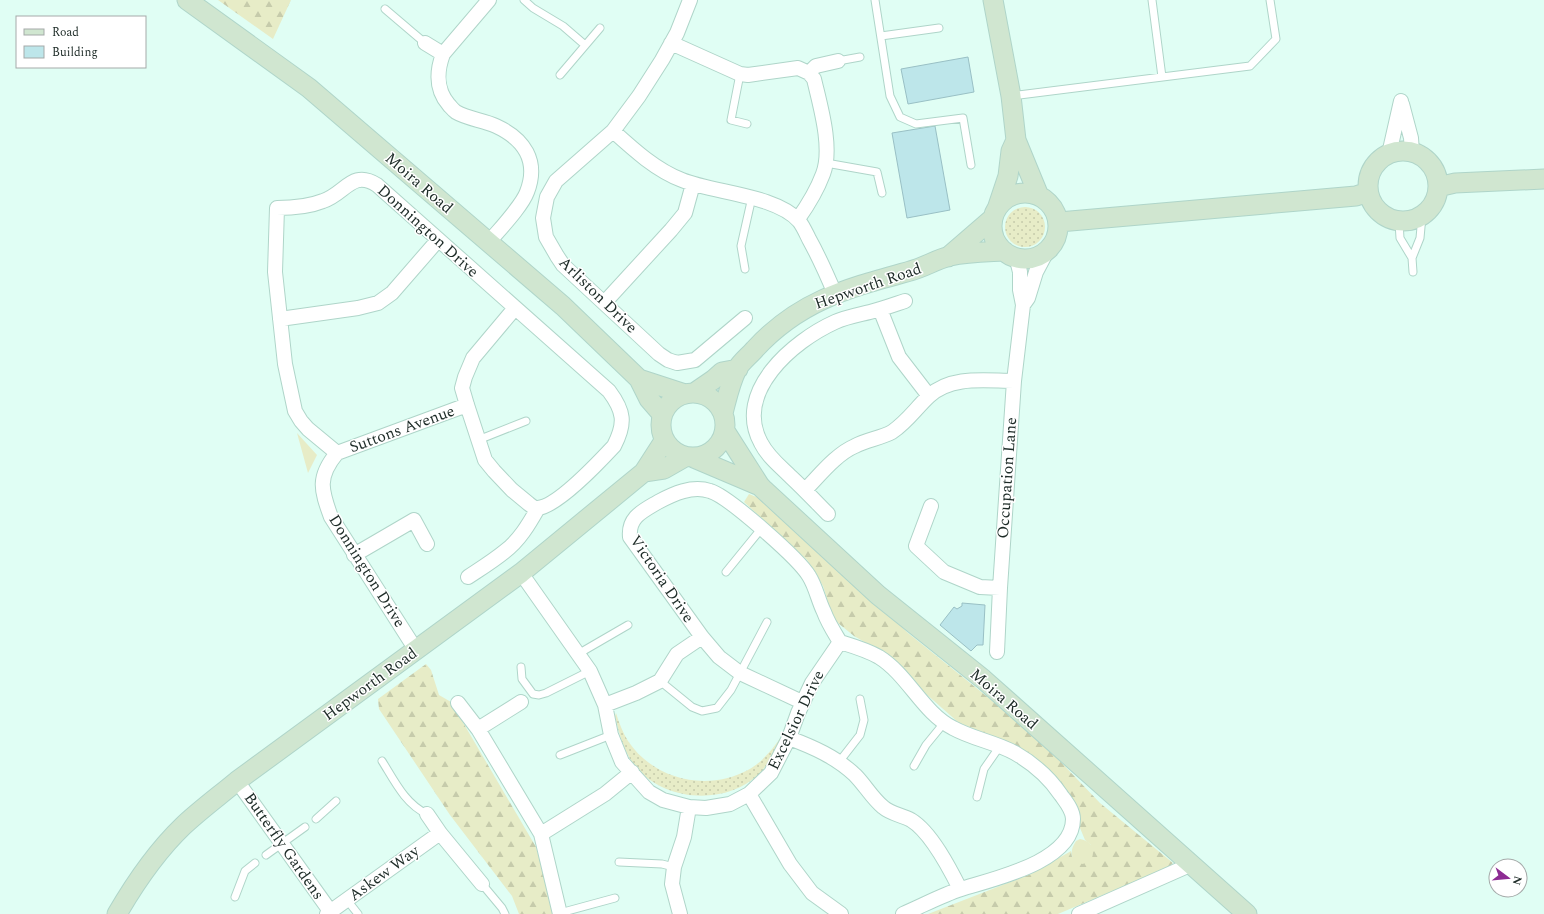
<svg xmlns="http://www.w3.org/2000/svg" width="1544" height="914" font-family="Spectral,serif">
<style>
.grass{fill:url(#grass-dots)}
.forest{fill:url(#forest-firs)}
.park{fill:#e7ecc7}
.building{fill:#bde6ea;stroke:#99c0c5}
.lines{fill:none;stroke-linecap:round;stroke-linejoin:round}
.lane-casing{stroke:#afd5c9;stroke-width:9}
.street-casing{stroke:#afd5c9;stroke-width:16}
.secondary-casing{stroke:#afd5c9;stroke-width:21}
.lane{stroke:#fff;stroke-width:7}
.street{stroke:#fff;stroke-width:14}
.secondary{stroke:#d0e6d0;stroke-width:19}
.labels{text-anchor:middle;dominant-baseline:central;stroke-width:3;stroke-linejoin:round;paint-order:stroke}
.street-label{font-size:16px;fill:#1d2b27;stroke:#fff}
</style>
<defs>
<pattern id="grass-dots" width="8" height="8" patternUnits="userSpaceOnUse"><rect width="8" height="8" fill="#e7ecc7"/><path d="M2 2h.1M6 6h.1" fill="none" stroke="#c6cbab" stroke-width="1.8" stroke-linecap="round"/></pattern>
<pattern id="forest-firs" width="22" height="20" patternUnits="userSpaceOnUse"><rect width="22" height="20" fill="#e7ecc7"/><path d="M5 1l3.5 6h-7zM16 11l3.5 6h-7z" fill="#c6cbab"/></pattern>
</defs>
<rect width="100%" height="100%" fill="#e0fef4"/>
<path class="grass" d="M1005 227a20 20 0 1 1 40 0a20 20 0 1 1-40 0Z
M 616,713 C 619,723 623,733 628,741 C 654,780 707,792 748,770 C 766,760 777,743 788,727 C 779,743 772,761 759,774 C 726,806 664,802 635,766 C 624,752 619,733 615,716 Z"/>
<path class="forest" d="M 218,0 L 291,0 L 273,39 Z
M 749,494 L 768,502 L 840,567 L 908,633 L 990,699 L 1054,755 L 1100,803 L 1173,863 L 1162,874 L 1110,892 L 1058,914 L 928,914 L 1031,874 L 1071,851 L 1072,857 L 1091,845 L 1085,840 L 1065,792 L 1035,757 L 1003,740 L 959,723 L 925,693 L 894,659 L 854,636 L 833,619 L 823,586 L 807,560 L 744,502 Z
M 426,664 L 431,670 L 439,695 L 451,702 L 536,847 L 555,914 L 519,914 L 512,896 L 450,815 L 379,709 L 378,699 Z"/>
<path class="park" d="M 297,433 L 317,455 L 308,473 Z
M 1080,839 C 1091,841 1095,848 1092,858 L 1083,864 L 1075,862 C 1070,854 1071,849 1076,841 Z"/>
<path class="building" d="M 968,57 L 974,92 L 908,104 L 901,69 Z
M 935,126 L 950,210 L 907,218 L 892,133 Z
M 962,603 L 985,605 L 983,645 L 977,645 L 971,651 L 940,625 L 954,607 L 957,609 L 962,606 Z"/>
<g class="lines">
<g class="lane-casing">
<path id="lane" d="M 524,0 L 533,8 L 563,26 L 585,45
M 875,0 L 890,96 L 900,117 L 916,124 L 963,118 L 971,165
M 1152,0 L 1162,77
M 385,9 L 425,43
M 881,36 L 939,28
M 838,61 L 860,57
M 740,74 L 731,120 L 747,124
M 560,75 L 600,28
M 1011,96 L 1250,66 L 1276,39 L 1270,0
M 826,163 L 877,172 L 882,193
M 1399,222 L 1400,238 L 1412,258 L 1413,272
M 1412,258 L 1420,238 L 1422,216
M 745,269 L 741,246 L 752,197
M 478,440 L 526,421
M 726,572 L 761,529
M 578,654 L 628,625
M 521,667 L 522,679 L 533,694 L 539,695 L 546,693 L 590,671
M 660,681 L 692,707 L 702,711 L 717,708 L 731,690 L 767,622
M 560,755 L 611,735
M 382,761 C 394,780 405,804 427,814
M 839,762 L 860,735 L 864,720 L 860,699
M 914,766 L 926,745 L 944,723
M 977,797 L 984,769 L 1000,746
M 316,819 L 336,801
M 266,855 L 305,827
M 619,862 L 662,864 L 674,867
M 482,884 L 502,908 L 505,914
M 235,897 L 245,871 L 255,863
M 347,900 L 358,914
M 560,913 L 615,898"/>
</g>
<g class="street-casing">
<path id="street" d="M 690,0 L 677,33 L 662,60 L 639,96 L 613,131 L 556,181 L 547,197 L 543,218 L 546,237 L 557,256 L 563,265 L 659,354 L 668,360 L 677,363 L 695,360 L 745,318
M 425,43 L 443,54
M 671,43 L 740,74 L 748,75 L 798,68 L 809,73 L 814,79 C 820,105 833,148 823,174 C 817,190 808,205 798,219
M 809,73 L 816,66 L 838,61
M 1402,104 L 1411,138 L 1412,152
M 613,131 C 634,150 656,170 682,180 C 714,193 776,195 799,221 C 803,226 806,233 809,239 C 819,257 827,275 835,294
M 1389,154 L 1401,101
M 489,242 C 499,230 522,206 527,192 C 539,161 524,139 496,126 C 483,120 468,119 456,112 C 453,110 451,107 449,105 C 436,90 436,73 443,54 L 489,0
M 605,302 L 671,230 L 685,213 L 693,184
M 1023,305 L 1028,298 L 1036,272 L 1046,253
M 515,308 L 473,358 L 465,377 L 462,388 L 467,405 L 485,460 L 494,471 L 512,490 L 529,504 L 533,507 L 538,508
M 880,309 L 899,357 L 929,396
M 280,319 L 358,308 L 378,303 L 392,293 L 438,240
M 337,453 L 467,405
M 805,490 C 819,476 836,454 855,446 C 866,440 881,438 892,432 C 908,421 916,408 929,396 C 952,375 986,381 1014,381
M 931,506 L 916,546 L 944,572 L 980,587 L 1000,588
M 828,514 C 816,502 804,489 791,477 C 781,467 768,457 761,443 C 733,392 793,341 835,322 C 846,317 858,315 870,312 C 882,309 893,305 905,301
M 354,555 L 414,520 L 427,544
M 521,573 L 590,671 L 605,705 L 611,735 L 622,762 L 649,792 L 663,800 L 689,807 L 706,808 L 730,804 L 749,794 L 771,773 L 789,738 L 798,713 L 812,683 L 840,642 C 853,646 867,650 879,657 C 908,675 923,713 953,728 C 973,739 995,742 1015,753 C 1034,764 1049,777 1061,795 C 1066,802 1073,810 1073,819 C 1073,862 993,879 961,889 C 942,895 922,906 903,914
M 416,650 L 331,517 C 321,490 317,477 337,453 L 308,429 L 301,421 L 295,411 L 285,364 L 275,272 L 277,208 C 293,208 308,207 323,201 C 345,194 352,169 377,185 L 609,391 C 624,411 626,423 614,446 C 600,461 558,506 538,508 C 529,524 519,541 504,552 C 493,561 480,569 468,577
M 997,652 L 1000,588 L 1014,381 L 1023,305 L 1020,290 L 1020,272 L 1016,256
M 802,702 L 740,673 L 719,657 L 702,637 L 630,537 C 628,517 643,511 658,502 C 673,494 692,485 710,491 C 728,496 799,559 809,576 C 816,587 818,600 824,612 C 828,623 834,632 840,642
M 458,703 L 478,729 L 541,834 L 560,914
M 605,705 L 636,693 L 660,681 L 677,654 L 702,637
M 478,729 L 521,702
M 789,738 C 813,747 836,757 855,775 C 865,785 872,798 883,807 C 891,814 902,815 911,820 C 931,832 950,869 960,889
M 237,781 L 330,911
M 749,794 L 790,864 L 812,893 L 841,914
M 427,814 L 440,833 L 482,884
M 541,834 L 605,794 L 632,772
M 327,914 L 440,833
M 680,914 L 672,884 L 674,867 L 684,837 L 689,807
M 1079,914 L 1192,864"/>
</g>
<g class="secondary-casing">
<path id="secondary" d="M 187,0 L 309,88 L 563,306 L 639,379 L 649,399 L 662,414
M 993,0 L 1011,96 L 1016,140 L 1039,196
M1368 186a35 35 0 1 1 70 0a35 35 0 1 1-70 0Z
M 1438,187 L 1455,183 L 1544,179
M992 226a33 33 0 1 1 66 0a33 33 0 1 1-66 0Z
M 998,206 L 1008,176 L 1011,151 L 1016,140
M 1059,222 L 1356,196 L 1368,192
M 948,257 L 992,219
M 639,379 L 685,394
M661 425a32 32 0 1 1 64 0a32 32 0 1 1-64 0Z
M 694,393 L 713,380 L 722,372 L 738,369
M 723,413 C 727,398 730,383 737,369 C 741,362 750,355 755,349 C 800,300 849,288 910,271 C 923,268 937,259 950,256 C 968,252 986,252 1004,251
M 725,431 L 760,486 L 763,489 L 878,595 L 983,679 L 1247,914
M 694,458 L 760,486
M 644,472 L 664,469 L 685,457
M 117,914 C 135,883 157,851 183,826 C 200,810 219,796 237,781 L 521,573 L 644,472 L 664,441"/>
</g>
<use href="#lane" class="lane"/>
<use href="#street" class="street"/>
<use href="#secondary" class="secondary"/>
</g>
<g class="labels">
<g class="street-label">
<text transform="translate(419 183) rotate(41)">Moira Road</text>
<text transform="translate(428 231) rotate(42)">Donnington Drive</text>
<text transform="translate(868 286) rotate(-19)">Hepworth Road</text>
<text transform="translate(598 295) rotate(44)">Arliston Drive</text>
<text transform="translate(402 429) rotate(-20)">Suttons Avenue</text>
<text transform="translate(1007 478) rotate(-86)">Occupation Lane</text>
<text transform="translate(367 571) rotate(58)">Donnington Drive</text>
<text transform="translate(662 579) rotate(56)">Victoria Drive</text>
<text transform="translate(370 684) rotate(-36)">Hepworth Road</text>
<text transform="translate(1004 699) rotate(41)">Moira Road</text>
<text transform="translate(796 720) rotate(-64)">Excelsior Drive</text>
<text transform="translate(284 846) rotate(55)">Butterfly Gardens</text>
<text transform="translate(384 873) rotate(-36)">Askew Way</text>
</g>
</g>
<rect x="16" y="16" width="130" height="52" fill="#ffffff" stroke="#a5aaa9"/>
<rect x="24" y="29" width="20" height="6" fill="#d0e6d0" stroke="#a5aaa9"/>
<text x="52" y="36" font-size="12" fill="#1d2b27">Road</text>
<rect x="24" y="46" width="20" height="12" fill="#bde6ea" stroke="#a5aaa9"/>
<text x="52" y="56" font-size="12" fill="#1d2b27">Building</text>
<g transform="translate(1508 878) rotate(106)"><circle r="19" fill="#ffffff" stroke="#a5aaa9"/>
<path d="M0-3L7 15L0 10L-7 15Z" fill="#8d2b93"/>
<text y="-6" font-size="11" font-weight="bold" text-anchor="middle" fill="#1d2b27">N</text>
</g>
</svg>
